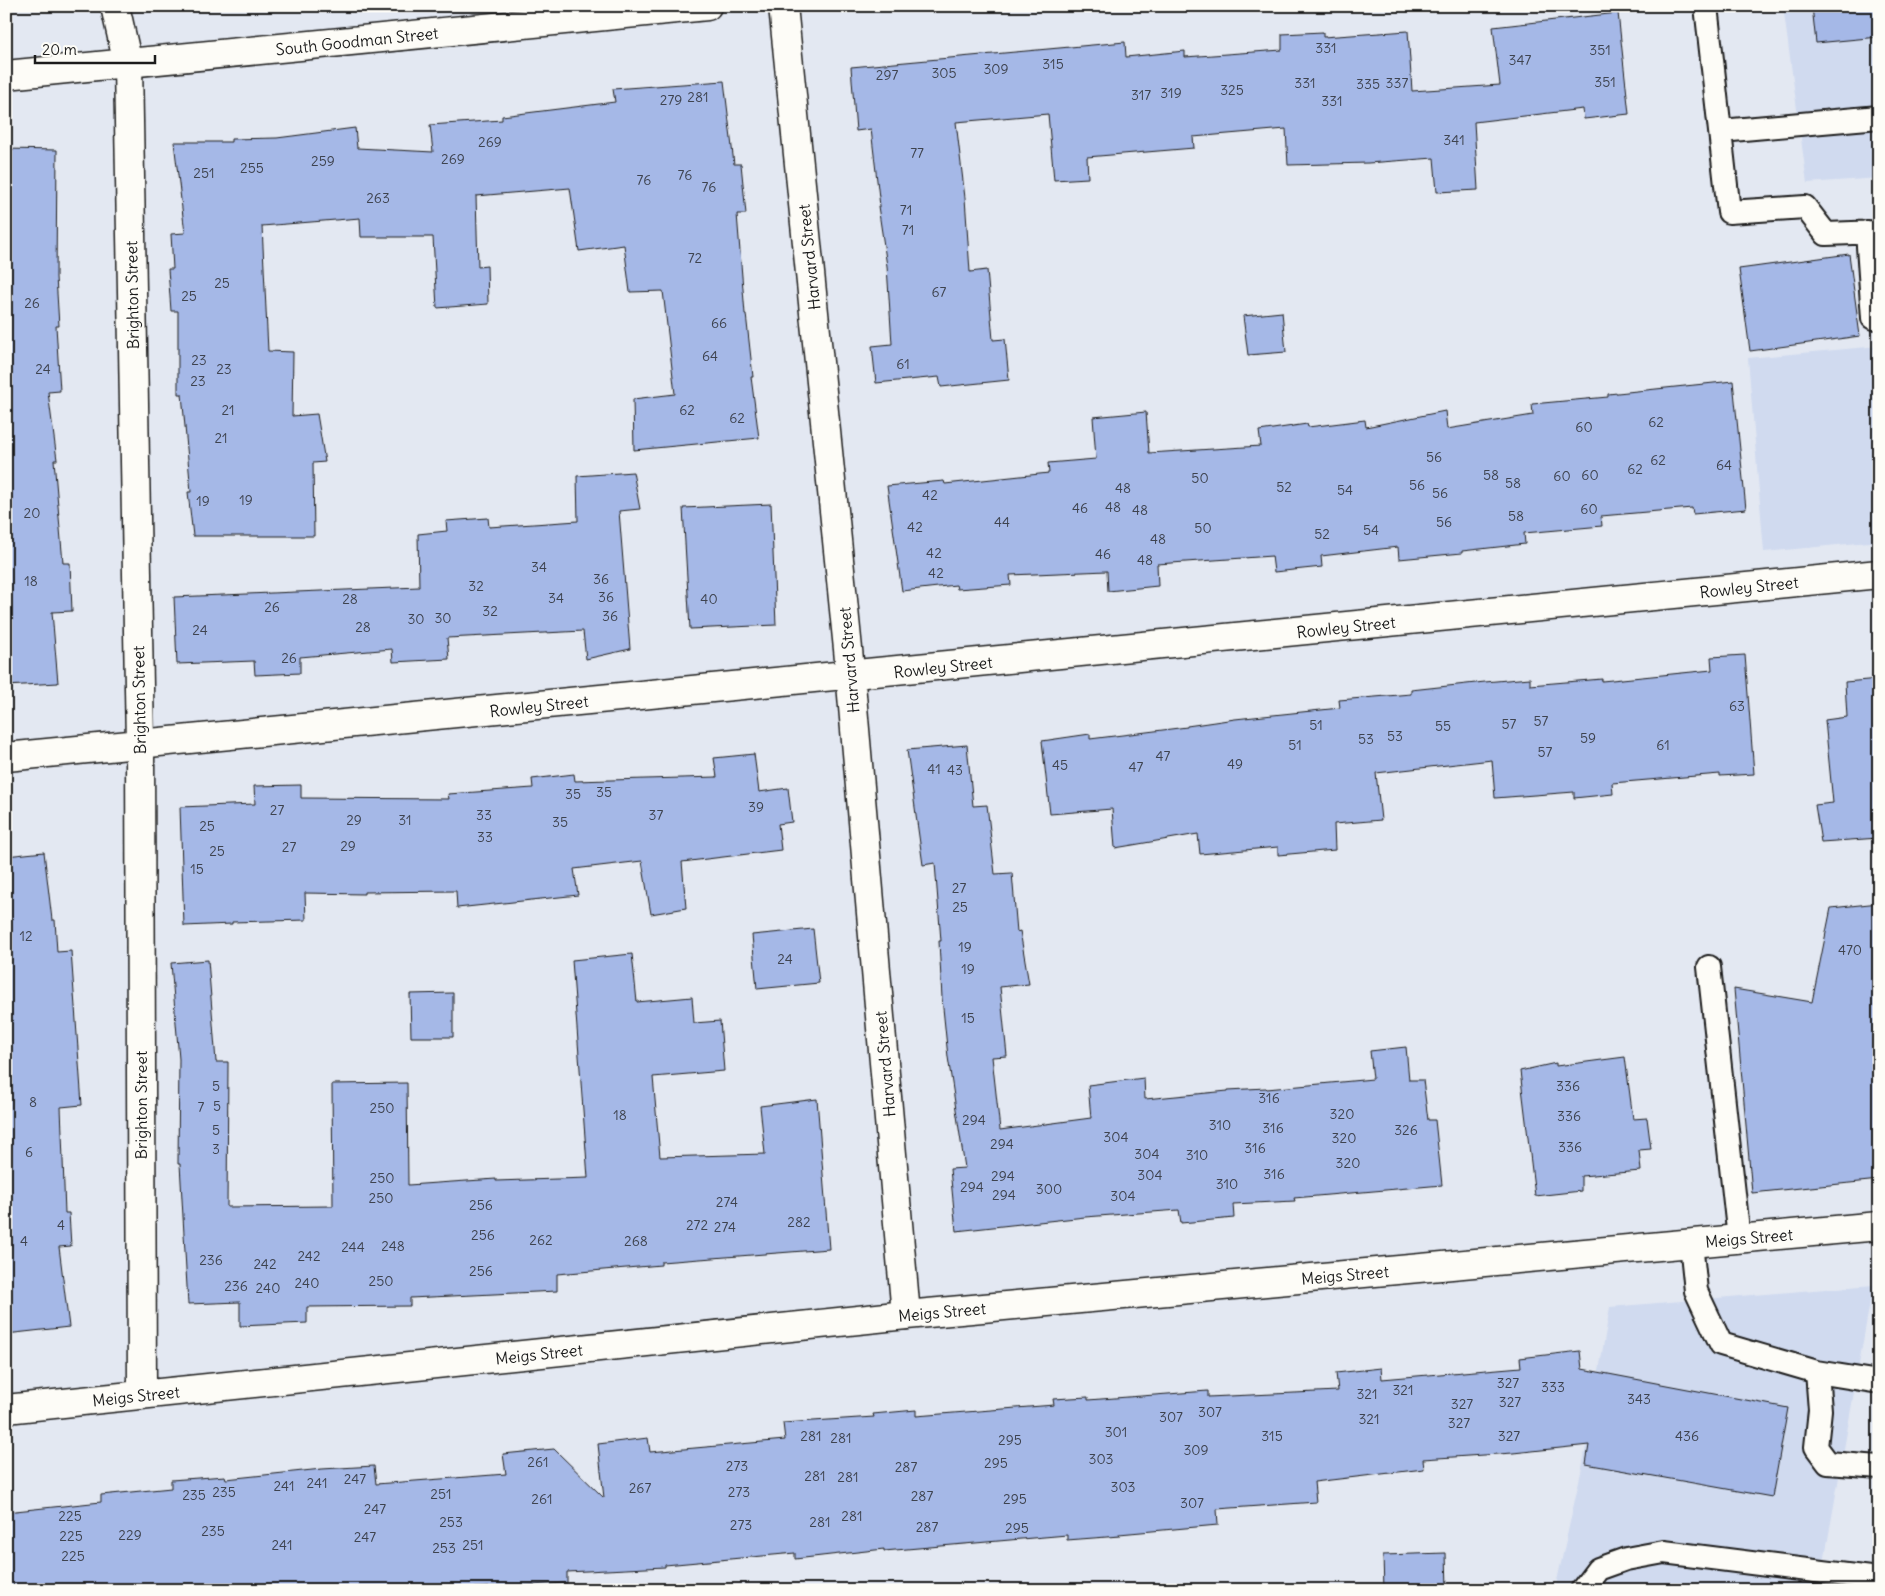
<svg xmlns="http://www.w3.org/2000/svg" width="1885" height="1596" font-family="Delius,sans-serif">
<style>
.built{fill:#d0daef}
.building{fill:#a5b8e7;stroke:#1c1c1c}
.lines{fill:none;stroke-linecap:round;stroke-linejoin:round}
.service-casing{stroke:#1c1c1c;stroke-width:26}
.minor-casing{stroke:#1c1c1c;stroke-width:31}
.tertiary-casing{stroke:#1c1c1c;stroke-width:31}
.secondary-casing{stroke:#1c1c1c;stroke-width:31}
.service{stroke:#fdfcf7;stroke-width:22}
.minor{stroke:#fdfcf7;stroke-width:28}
.tertiary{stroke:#fdfcf7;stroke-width:28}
.secondary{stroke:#fdfcf7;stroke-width:28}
.labels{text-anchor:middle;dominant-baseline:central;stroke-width:4;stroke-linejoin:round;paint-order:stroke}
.number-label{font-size:14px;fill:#3e434f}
.street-label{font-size:16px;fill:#1c1c1c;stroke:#fdfcf7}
</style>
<rect width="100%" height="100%" fill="#e3e8f2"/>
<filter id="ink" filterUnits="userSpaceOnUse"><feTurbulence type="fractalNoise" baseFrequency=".02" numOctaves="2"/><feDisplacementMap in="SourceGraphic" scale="10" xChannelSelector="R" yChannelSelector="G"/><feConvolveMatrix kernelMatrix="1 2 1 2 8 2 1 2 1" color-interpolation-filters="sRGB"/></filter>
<g filter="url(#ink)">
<path class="built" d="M 1783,6 L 1879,6 L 1879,178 L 1807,183 Z
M 1879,346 L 1879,541 L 1764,552 L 1748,358 Z
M 1873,1285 L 1819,1590 L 1555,1590 L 1583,1463 L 1610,1307 Z"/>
<path class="building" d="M 1812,6 L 1879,6 L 1879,37 L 1816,43 Z
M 1618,13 L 1629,114 L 1584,119 L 1583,109 L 1474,122 L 1478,190 L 1437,192 L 1434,158 L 1368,163 L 1288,165 L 1286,129 L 1193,137 L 1194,148 L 1087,157 L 1088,178 L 1054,180 L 1048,114 L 956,122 L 965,198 L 970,272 L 987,270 L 993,340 L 1005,339 L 1009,380 L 941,387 L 939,377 L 876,383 L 872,346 L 892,344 L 887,266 L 878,206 L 880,206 L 871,129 L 856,131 L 851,67 L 1125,42 L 1126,57 L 1185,51 L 1185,57 L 1282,50 L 1282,34 L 1323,32 L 1323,37 L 1408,31 L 1412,91 L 1500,85 L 1493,27 Z
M 724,81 L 734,164 L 741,164 L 746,214 L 737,214 L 745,314 L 746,314 L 753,377 L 751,377 L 759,438 L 634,450 L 633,399 L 675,394 L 663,291 L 630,292 L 624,245 L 579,251 L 570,188 L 476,196 L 478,267 L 487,266 L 488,304 L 437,308 L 433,237 L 361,237 L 360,218 L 262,226 L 268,351 L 293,352 L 292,416 L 317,414 L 325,462 L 313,463 L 314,536 L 193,536 L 188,492 L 191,492 L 182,394 L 178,394 L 178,311 L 171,311 L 168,269 L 173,269 L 171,234 L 185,233 L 174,142 L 231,142 L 231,139 L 277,138 L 355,128 L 357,148 L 433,152 L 430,125 L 502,120 L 502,116 L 615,102 L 613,89 Z
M 6,149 L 57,150 L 56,277 L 59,326 L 56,326 L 60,391 L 48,392 L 57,460 L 54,460 L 63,563 L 70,563 L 72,611 L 52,612 L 58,683 L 6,686 Z
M 1849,254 L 1860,336 L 1750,351 L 1739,269 Z
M 1282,312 L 1286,352 L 1248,355 L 1243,316 Z
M 1733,381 L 1746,509 L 1693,514 L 1692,508 L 1601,516 L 1602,526 L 1524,533 L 1525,544 L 1462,551 L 1462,553 L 1399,559 L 1398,547 L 1321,556 L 1322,567 L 1274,572 L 1272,556 L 1157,564 L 1158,586 L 1108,591 L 1107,571 L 1010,575 L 1011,585 L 957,589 L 956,585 L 902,591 L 887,486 L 944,481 L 945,484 L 1049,473 L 1048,463 L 1096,459 L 1093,417 L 1146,412 L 1149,453 L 1261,446 L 1259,431 L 1307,424 L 1308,427 L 1365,420 L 1366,427 L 1445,411 L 1447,429 L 1533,415 L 1532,404 L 1608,397 L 1608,394 Z
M 633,472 L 640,509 L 619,511 L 630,649 L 586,659 L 583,631 L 447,638 L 449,659 L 393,662 L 392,649 L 300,657 L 300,673 L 255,675 L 254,661 L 177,664 L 174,597 L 419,587 L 418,534 L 447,531 L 446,521 L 488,518 L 489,527 L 578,521 L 577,476 Z
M 771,504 L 776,625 L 690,629 L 683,508 Z
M 1745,655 L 1754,774 L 1720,776 L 1720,774 L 1612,783 L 1613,794 L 1574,798 L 1574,792 L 1495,798 L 1492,760 L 1376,773 L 1381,820 L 1334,824 L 1335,850 L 1278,855 L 1278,847 L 1200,854 L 1198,834 L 1115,848 L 1112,809 L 1050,814 L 1042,741 L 1090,734 L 1090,739 L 1187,727 L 1187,726 L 1235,719 L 1340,708 L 1339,700 L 1411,694 L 1411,690 L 1485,682 L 1530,678 L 1530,685 L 1602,679 L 1602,681 L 1712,670 L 1711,657 Z
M 1879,679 L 1879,838 L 1821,842 L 1815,805 L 1833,803 L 1825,720 L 1847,717 L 1845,682 Z
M 967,745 L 973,806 L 987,805 L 995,874 L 1012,873 L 1017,932 L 1020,931 L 1029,984 L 1000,987 L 1007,1056 L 992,1057 L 1000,1130 L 1091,1118 L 1088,1085 L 1144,1078 L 1145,1099 L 1228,1091 L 1228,1090 L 1266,1088 L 1267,1089 L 1373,1079 L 1370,1051 L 1406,1047 L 1409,1080 L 1423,1080 L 1428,1120 L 1435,1120 L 1442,1185 L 1294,1198 L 1295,1201 L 1233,1204 L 1234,1218 L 1181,1223 L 1179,1210 L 1085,1217 L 956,1231 L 950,1169 L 965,1168 L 948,1057 L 942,998 L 939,941 L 941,941 L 935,863 L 923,865 L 907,750 Z
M 754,754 L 759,792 L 788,788 L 792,822 L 778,824 L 781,850 L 682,862 L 686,908 L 651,914 L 642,861 L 574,869 L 578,895 L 457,908 L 456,891 L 364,892 L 364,894 L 305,893 L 306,920 L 232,922 L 232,924 L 184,926 L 180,807 L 255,804 L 254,786 L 301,785 L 301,798 L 449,799 L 448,794 L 533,788 L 532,779 L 574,774 L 575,781 L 717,777 L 714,758 Z
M 44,852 L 52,920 L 55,920 L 57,952 L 71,951 L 82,1105 L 61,1107 L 65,1213 L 69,1213 L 71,1246 L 59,1247 L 69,1327 L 6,1334 L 6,856 Z
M 1879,903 L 1879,1180 L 1752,1193 L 1734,989 L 1812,1002 L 1831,908 Z
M 813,929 L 819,983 L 757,989 L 752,935 Z
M 632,954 L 637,1002 L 692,997 L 694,1023 L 720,1021 L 724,1071 L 653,1077 L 660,1157 L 765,1154 L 760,1106 L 817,1099 L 829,1249 L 661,1262 L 661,1265 L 557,1274 L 557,1291 L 410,1298 L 410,1306 L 307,1307 L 307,1323 L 240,1326 L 240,1302 L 188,1304 L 180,1164 L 178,1164 L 179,1059 L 171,963 L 208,960 L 216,1062 L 228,1062 L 227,1207 L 333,1206 L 332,1084 L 407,1083 L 408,1185 L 496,1179 L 496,1181 L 588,1178 L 572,960 Z
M 453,993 L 453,1037 L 411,1037 L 410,994 Z
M 1625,1057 L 1633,1119 L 1647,1118 L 1651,1149 L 1639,1150 L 1641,1171 L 1581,1176 L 1581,1191 L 1535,1196 L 1520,1071 L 1556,1063 L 1556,1066 Z
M 1580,1351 L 1582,1369 L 1788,1408 L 1772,1497 L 1586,1464 L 1589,1445 L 1513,1453 L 1423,1459 L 1424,1469 L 1314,1482 L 1316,1502 L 1217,1509 L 1218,1525 L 1119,1534 L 1120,1536 L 1067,1540 L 1067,1535 L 884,1551 L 884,1549 L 795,1559 L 795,1553 L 665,1565 L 665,1567 L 567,1572 L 567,1583 L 475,1588 L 475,1590 L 6,1590 L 6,1512 L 101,1502 L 101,1495 L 171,1488 L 171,1480 L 225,1476 L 226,1479 L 322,1469 L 374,1466 L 376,1484 L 506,1474 L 503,1454 L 554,1449 L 604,1498 L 598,1444 L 648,1438 L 650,1452 L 785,1440 L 783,1423 L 874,1417 L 873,1414 L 916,1410 L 916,1416 L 1054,1405 L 1053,1399 L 1088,1397 L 1088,1400 L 1208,1391 L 1208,1397 L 1338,1391 L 1336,1373 L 1381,1368 L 1382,1379 L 1521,1367 L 1520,1358 Z
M 1446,1553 L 1447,1590 L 1384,1590 L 1383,1555 Z"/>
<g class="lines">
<g class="service-casing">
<path id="service" d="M 1706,6 L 1729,212 L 1805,207 L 1826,234 L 1879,232
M 1721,131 L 1879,117
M 1867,232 L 1873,318
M 1709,967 L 1739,1239
M 1691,1243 L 1696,1291 L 1721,1344 L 1817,1372 L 1820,1410 L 1816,1447 L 1828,1463 L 1879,1467
M 1817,1372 L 1879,1382
M 1582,1590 L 1598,1569 L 1626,1559 L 1664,1552 L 1879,1579"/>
</g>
<g class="minor-casing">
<path id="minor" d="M 783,6 L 848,649 L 906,1315
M 6,757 L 1879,574"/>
</g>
<g class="tertiary-casing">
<path id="tertiary" d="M 115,6 L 128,64 L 140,744 L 142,1395
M 6,1409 L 906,1315 L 1879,1226"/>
</g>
<g class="secondary-casing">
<path id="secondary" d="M 6,75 L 707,6"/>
</g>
<use href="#service" class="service"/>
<use href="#minor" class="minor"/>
<use href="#tertiary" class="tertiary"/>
<use href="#secondary" class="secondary"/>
</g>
</g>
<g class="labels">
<g class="number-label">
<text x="1326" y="48">331</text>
<text x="1600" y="50">351</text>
<text x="1520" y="60">347</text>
<text x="1053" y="64">315</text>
<text x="996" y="69">309</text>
<text x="944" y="73">305</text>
<text x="887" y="75">297</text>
<text x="1605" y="82">351</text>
<text x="1305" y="83">331</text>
<text x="1397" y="83">337</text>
<text x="1368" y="84">335</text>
<text x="1232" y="90">325</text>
<text x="1171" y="93">319</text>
<text x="1141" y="95">317</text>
<text x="698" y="97">281</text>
<text x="671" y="100">279</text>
<text x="1332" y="101">331</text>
<text x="1454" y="140">341</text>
<text x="490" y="142">269</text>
<text x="917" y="153">77</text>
<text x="453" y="159">269</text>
<text x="323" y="161">259</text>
<text x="252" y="168">255</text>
<text x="204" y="173">251</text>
<text x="685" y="175">76</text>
<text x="644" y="180">76</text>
<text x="709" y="187">76</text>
<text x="378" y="198">263</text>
<text x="906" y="210">71</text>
<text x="908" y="230">71</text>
<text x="695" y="258">72</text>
<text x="222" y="283">25</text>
<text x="939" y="292">67</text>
<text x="189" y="296">25</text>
<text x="32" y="303">26</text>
<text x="719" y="323">66</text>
<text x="710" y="356">64</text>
<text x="199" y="360">23</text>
<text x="903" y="364">61</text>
<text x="43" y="369">24</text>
<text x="224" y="369">23</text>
<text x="198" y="381">23</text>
<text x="228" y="410">21</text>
<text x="687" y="410">62</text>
<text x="737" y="418">62</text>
<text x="1656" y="422">62</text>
<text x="1584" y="427">60</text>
<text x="221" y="438">21</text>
<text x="1434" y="457">56</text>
<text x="1658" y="460">62</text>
<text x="1724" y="465">64</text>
<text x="1635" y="469">62</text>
<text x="1491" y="475">58</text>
<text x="1590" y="475">60</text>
<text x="1562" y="476">60</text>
<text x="1200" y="478">50</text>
<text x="1513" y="483">58</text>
<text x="1417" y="485">56</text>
<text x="1284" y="487">52</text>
<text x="1123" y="488">48</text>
<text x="1345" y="490">54</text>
<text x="1440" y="493">56</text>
<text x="930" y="495">42</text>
<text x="246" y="500">19</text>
<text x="203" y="501">19</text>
<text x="1113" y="507">48</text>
<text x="1080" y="508">46</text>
<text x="1589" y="509">60</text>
<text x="1140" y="510">48</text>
<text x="32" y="513">20</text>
<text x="1516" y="516">58</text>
<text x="1002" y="522">44</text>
<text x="1444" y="522">56</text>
<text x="915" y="527">42</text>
<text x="1203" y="528">50</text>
<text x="1371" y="530">54</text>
<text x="1322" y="534">52</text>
<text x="1158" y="539">48</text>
<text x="934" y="553">42</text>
<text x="1103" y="554">46</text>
<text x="1145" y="560">48</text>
<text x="539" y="567">34</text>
<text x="936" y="573">42</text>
<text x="601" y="579">36</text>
<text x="31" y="581">18</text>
<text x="476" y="586">32</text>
<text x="606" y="597">36</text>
<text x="556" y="598">34</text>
<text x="350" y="599">28</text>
<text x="709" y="599">40</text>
<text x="272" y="607">26</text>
<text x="490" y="611">32</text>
<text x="610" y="616">36</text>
<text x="443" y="618">30</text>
<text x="416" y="619">30</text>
<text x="363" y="627">28</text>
<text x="200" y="630">24</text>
<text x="289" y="658">26</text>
<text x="1737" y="706">63</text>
<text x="1541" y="721">57</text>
<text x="1509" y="724">57</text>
<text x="1316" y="725">51</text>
<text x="1443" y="726">55</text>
<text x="1395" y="736">53</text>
<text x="1588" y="738">59</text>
<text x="1366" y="739">53</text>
<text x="1295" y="745">51</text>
<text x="1663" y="745">61</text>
<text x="1545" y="752">57</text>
<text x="1163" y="756">47</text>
<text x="1235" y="764">49</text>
<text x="1060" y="765">45</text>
<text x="1136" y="767">47</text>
<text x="934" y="769">41</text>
<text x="955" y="770">43</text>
<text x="604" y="792">35</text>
<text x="573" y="794">35</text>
<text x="756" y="807">39</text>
<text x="277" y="810">27</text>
<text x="484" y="815">33</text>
<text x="656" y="815">37</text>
<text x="354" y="820">29</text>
<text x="405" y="820">31</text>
<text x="560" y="822">35</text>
<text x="207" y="826">25</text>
<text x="485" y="837">33</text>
<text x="348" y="846">29</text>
<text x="289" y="847">27</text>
<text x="217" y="851">25</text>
<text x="197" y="869">15</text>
<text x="959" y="888">27</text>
<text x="960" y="907">25</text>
<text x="26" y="936">12</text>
<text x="965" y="947">19</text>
<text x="1850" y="950">470</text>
<text x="785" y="959">24</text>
<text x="968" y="969">19</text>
<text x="968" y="1018">15</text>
<text x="216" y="1086">5</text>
<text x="1568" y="1086">336</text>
<text x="1269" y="1098">316</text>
<text x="33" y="1102">8</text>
<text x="217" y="1106">5</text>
<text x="201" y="1107">7</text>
<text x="382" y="1108">250</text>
<text x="1342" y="1114">320</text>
<text x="620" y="1115">18</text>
<text x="1569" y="1116">336</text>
<text x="974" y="1120">294</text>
<text x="1220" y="1125">310</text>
<text x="1273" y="1128">316</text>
<text x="216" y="1130">5</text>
<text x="1406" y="1130">326</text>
<text x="1116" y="1137">304</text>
<text x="1344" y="1138">320</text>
<text x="1002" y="1144">294</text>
<text x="1570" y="1147">336</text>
<text x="1255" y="1148">316</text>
<text x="216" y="1149">3</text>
<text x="29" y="1152">6</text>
<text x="1147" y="1154">304</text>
<text x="1197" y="1155">310</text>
<text x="1348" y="1163">320</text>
<text x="1274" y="1174">316</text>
<text x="1150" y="1175">304</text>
<text x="1003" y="1176">294</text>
<text x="382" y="1178">250</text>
<text x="1227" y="1184">310</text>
<text x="972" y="1187">294</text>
<text x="1049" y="1189">300</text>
<text x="1004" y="1195">294</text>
<text x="1123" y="1196">304</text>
<text x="381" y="1198">250</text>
<text x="727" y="1202">274</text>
<text x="481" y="1205">256</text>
<text x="799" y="1222">282</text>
<text x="61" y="1225">4</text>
<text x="697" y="1225">272</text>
<text x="725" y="1227">274</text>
<text x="483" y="1235">256</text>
<text x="541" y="1240">262</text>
<text x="24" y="1241">4</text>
<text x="636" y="1241">268</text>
<text x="393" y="1246">248</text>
<text x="353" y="1247">244</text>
<text x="309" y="1256">242</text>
<text x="211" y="1260">236</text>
<text x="265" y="1264">242</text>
<text x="481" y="1271">256</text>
<text x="381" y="1281">250</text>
<text x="307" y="1283">240</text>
<text x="236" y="1286">236</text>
<text x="268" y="1288">240</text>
<text x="1508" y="1383">327</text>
<text x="1553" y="1387">333</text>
<text x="1403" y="1390">321</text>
<text x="1367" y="1394">321</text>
<text x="1639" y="1399">343</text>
<text x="1510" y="1402">327</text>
<text x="1462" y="1404">327</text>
<text x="1210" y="1412">307</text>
<text x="1171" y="1417">307</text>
<text x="1369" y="1419">321</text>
<text x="1459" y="1423">327</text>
<text x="1116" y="1432">301</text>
<text x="811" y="1436">281</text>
<text x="1272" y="1436">315</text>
<text x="1509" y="1436">327</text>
<text x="1687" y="1436">436</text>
<text x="841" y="1438">281</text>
<text x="1010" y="1440">295</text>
<text x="1196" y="1450">309</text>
<text x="1101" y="1459">303</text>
<text x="538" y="1462">261</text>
<text x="996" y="1463">295</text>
<text x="737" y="1466">273</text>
<text x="906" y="1467">287</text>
<text x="815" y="1476">281</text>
<text x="848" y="1477">281</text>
<text x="355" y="1479">247</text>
<text x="317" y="1483">241</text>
<text x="284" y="1486">241</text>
<text x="1123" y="1487">303</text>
<text x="640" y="1488">267</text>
<text x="224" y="1492">235</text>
<text x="739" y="1492">273</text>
<text x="441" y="1494">251</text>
<text x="194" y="1495">235</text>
<text x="922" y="1496">287</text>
<text x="542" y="1499">261</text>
<text x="1015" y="1499">295</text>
<text x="1192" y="1503">307</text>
<text x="375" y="1509">247</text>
<text x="70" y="1516">225</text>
<text x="852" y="1516">281</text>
<text x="451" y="1522">253</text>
<text x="820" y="1522">281</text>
<text x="741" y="1525">273</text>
<text x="927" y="1527">287</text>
<text x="1017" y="1528">295</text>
<text x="213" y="1531">235</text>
<text x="130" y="1535">229</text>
<text x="71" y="1536">225</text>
<text x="365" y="1537">247</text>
<text x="282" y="1545">241</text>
<text x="473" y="1545">251</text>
<text x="444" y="1548">253</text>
<text x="73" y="1556">225</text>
</g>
<g class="street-label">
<text transform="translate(357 41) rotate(-6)">South Goodman Street</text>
<text transform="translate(809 257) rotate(-96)">Harvard Street</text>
<text transform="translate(132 295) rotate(-91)">Brighton Street</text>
<text transform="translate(1749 587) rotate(-6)">Rowley Street</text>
<text transform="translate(1346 627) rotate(-6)">Rowley Street</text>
<text transform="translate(849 660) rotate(-95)">Harvard Street</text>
<text transform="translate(943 667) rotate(-6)">Rowley Street</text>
<text transform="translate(139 700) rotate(-91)">Brighton Street</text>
<text transform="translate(539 706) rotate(-6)">Rowley Street</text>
<text transform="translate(885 1064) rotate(-95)">Harvard Street</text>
<text transform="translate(141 1105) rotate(-90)">Brighton Street</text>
<text transform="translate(1749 1238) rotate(-5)">Meigs Street</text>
<text transform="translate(1345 1275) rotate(-5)">Meigs Street</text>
<text transform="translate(942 1312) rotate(-5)">Meigs Street</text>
<text transform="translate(539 1354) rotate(-6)">Meigs Street</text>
<text transform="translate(136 1396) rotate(-6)">Meigs Street</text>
</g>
</g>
<rect width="1885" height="1596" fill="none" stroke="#fdfcf7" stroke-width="25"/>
<rect x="12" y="12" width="1860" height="1571" fill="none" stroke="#1c1c1c" stroke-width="2" filter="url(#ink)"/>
<path d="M35 55v8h120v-8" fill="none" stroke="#1c1c1c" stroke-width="2.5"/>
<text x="42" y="55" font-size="15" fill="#1c1c1c" stroke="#fdfcf7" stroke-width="4" paint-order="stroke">20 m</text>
</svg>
